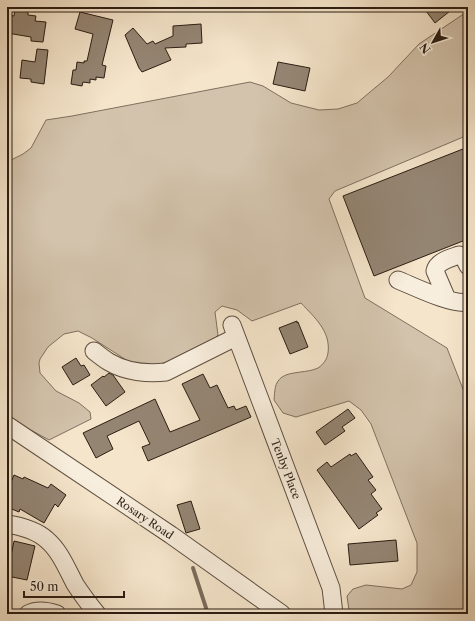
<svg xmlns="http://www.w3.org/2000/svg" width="475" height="621" font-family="'Libre Caslon Text',serif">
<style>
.green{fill:#d3c3ac;stroke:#7f7060}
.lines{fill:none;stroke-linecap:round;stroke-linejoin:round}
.stream{stroke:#7b6c5c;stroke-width:4}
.building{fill:#948573;stroke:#2b1d13}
.minor-casing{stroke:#5e4f41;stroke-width:19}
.minor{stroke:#f8eedd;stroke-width:17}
.labels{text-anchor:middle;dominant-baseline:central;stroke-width:3.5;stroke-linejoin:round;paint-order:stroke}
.street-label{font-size:11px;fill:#2b1d13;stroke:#f8eedd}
</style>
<rect width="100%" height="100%" fill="#f5e5cb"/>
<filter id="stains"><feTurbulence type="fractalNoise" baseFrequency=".005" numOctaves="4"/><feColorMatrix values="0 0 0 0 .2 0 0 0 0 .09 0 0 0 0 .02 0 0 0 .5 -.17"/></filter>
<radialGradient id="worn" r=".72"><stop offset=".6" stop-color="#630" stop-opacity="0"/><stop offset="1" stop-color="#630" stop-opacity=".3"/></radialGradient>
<path class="green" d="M 468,11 L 468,135 L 335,191 L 329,199 L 365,298 L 447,348 L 468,402 L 468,614 L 351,614 L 349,610 L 347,596 L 353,589 L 366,585 L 402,589 L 411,585 L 417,572 L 417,543 L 371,424 L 361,410 L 349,401 L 296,417 L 283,413 L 274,400 C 275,391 274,383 282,377 C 291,371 308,373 318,368 C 324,364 327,359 328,353 C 331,331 314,317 301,303 L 252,321 L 237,310 L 222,306 L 215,312 L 218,335 L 215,338 L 173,360 L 150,367 L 131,363 L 92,338 L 78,331 L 64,334 L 48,347 L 40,359 L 39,363 L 40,373 L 56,391 L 79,403 L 90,412 L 91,419 L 49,440 L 29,429 L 7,415 L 7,162 L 23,154 L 31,148 L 46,120 L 72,116 L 250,82 L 263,86 L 291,103 L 319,110 L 338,109 L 357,103 L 388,77 L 419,44 Z"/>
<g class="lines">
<path class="stream" d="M 193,568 L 208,614"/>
</g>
<path class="building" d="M 423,7 L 455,7 L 435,23 Z
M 15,9 L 28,11 L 28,15 L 36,16 L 35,21 L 46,22 L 43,42 L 31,41 L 31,37 L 7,33 L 8,15 L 14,16 Z
M 80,12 L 113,20 L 102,65 L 106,66 L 104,78 L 96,77 L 96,80 L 90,79 L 90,83 L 83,82 L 82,86 L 71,84 L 73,70 L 76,70 L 77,62 L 84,63 L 84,61 L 87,61 L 93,34 L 75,29 Z
M 201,24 L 202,43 L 186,44 L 186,47 L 165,48 L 171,60 L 142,72 L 139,68 L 125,35 L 133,28 L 147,44 L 153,41 L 155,44 L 173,36 L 173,26 Z
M 37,49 L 48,50 L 44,84 L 31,82 L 31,79 L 20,78 L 22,60 L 35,62 Z
M 278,62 L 310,68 L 305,91 L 273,84 Z
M 468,147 L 468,239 L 374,276 L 343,196 Z
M 297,321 L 297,323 L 298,322 L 308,347 L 290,354 L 279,328 Z
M 76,358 L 81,366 L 84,365 L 90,375 L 73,385 L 62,367 Z
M 109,373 L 113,375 L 125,392 L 106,406 L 91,385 L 103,376 L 104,377 Z
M 203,374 L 210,388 L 217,385 L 228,408 L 234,406 L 236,410 L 246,406 L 251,417 L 148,461 L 142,447 L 150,444 L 139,421 L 107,436 L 113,449 L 96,458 L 83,433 L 155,399 L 170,432 L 200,420 L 182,384 Z
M 348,409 L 355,418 L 342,427 L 345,431 L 325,445 L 316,432 Z
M 356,453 L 373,477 L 368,480 L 376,490 L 371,494 L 382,509 L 376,513 L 378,515 L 359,529 L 317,470 L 327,462 L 331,467 L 350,454 L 351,456 Z
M 14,475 L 23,479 L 24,477 L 48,488 L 51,484 L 66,495 L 58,507 L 55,504 L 44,523 L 20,509 L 19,512 L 7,507 L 7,492 Z
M 191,501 L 200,529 L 186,533 L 177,505 Z
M 396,540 L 398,561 L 350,565 L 348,544 Z
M 14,541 L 35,546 L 27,580 L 7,576 Z"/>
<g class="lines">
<g class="minor-casing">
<path id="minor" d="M 398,280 C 413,286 453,306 468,302
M 447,299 L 435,271 C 437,261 451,258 459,255 L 464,258 L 468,266
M 232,325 L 331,588 L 334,614
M 94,351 C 99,355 104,359 109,362 C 126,372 148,374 166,372 L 236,337
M 7,425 L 171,535 L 282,614
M 7,524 C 20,526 36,530 47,540 C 60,551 67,569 75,584 C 82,595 89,604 97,614
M 28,614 C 37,609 48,611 57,614"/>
</g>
<use href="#minor" class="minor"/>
</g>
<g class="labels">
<g class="street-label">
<text transform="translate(286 469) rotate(69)">Tenby Place</text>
<text transform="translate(145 518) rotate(34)">Rosary Road</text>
</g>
</g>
<rect width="475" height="621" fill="none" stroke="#f5e5cb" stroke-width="24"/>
<rect x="8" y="8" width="459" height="605" fill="none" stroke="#2b1d13" stroke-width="2"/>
<rect x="12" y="12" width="451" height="597" fill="none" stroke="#2b1d13"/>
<g transform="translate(433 42) rotate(231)" stroke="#f8eedd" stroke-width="3" paint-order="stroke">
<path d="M0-3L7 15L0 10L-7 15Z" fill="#2b1d13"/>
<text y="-6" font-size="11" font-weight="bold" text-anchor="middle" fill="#2b1d13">N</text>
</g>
<path d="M24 591v6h100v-6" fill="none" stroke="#2b1d13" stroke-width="2"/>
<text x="30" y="591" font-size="12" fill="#2b1d13" stroke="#f8eedd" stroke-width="3" paint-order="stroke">50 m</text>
<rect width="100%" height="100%" filter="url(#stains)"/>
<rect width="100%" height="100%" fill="url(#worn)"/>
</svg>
